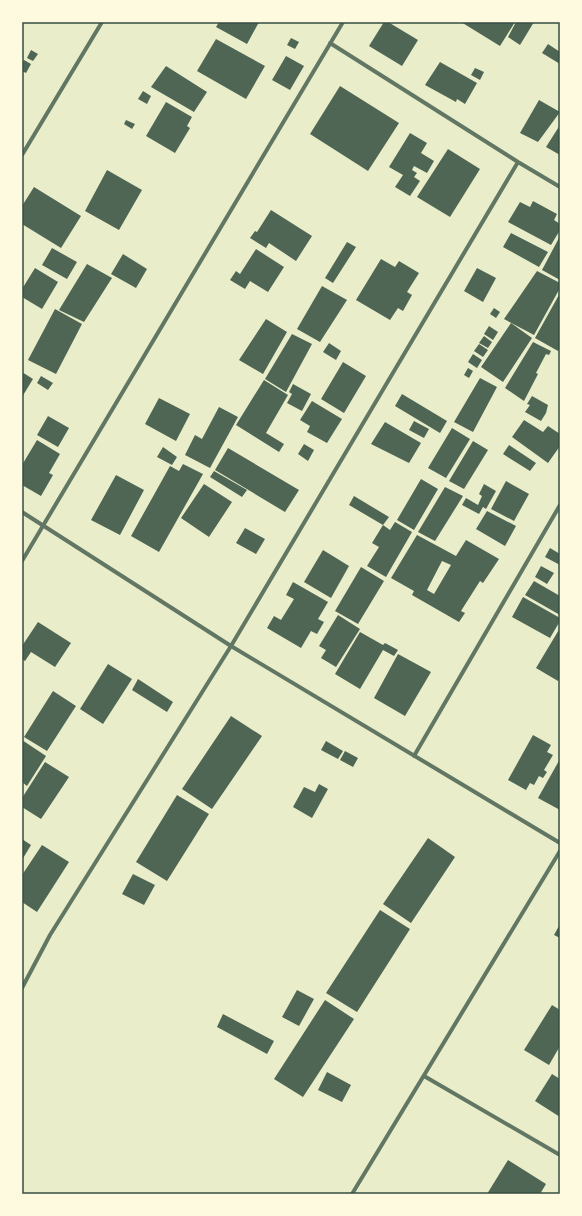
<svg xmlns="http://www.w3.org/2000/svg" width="582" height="1216" font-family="Arial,sans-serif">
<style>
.building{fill:#4f6655;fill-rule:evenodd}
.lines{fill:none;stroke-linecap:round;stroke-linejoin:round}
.minor{stroke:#617663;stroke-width:4}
.neatline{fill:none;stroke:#344e41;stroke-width:1.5}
</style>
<rect width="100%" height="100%" fill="#e9edc9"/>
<path class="building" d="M 219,22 L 225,23 L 226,22 L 259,22 L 247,44 L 216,27 Z
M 384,22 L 388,22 L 418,40 L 402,66 L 369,46 Z
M 461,22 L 515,22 L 500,46 Z
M 516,22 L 534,22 L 520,45 L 508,37 Z
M 291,38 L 299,42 L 295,49 L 287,45 Z
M 216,39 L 265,66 L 246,99 L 197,71 Z
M 548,44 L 560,52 L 560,64 L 542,53 Z
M 31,50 L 38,54 L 33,61 L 27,58 Z
M 286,56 L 304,66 L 290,90 L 272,80 Z
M 24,60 L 31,64 L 26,73 L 22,71 L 22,63 Z
M 440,62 L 477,83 L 465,104 L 457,99 L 456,102 L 425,85 Z
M 166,66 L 207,92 L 194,112 L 151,87 Z
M 475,68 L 484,72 L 480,80 L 471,75 Z
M 340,86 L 399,123 L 368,171 L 310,134 Z
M 143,91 L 151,96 L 147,104 L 138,99 Z
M 539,100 L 560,112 L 538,142 L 520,133 Z
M 166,102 L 192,117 L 187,126 L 190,128 L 175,153 L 146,136 Z
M 126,120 L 135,124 L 132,129 L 124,124 Z
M 560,125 L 560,155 L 546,147 Z
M 410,133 L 427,143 L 421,153 L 434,161 L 427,173 L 414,166 L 412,170 L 417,173 L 414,177 L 420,181 L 410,196 L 395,187 L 403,175 L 389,167 Z
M 448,149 L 480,169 L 450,217 L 417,197 Z
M 107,170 L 142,190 L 119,230 L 85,211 Z
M 34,187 L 81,216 L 61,248 L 22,224 L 22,206 Z
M 533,201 L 557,214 L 554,220 L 560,224 L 560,230 L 551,245 L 508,222 L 520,202 L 530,207 Z
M 271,210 L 312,236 L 296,261 L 269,243 L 266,248 L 250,238 L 255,231 L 257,232 Z
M 511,233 L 548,252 L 539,267 L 503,247 Z
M 560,236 L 560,280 L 542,270 Z
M 347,242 L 356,247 L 333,283 L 325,278 Z
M 52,248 L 77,262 L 67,279 L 42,265 Z
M 256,249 L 284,267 L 268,292 L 250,281 L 245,289 L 230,280 L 236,271 L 240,274 Z
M 123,254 L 147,269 L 136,288 L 111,274 Z
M 381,259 L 395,267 L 399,261 L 419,273 L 407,292 L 412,295 L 403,311 L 398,308 L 390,320 L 356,300 Z
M 87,264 L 112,278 L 84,322 L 59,310 Z
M 35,268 L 58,282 L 42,309 L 22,297 L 22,289 Z
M 477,268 L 496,278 L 483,302 L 464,291 Z
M 537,271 L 560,283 L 560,288 L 534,335 L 504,319 Z
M 322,286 L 347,300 L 320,342 L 297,329 Z
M 560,293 L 560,347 L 558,351 L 535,338 Z
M 494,308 L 500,312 L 496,318 L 490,314 Z
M 55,309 L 82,324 L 56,374 L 28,360 Z
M 266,319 L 287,332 L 263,374 L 239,360 Z
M 511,323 L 532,338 L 503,382 L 481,367 Z
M 489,326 L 498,332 L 493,340 L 484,334 Z
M 292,334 L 312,344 L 286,392 L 265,379 Z
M 484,336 L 492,342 L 488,348 L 479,343 Z
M 533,342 L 551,351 L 549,355 L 546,354 L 536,373 L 538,374 L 524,401 L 505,388 Z
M 329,343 L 341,351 L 336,360 L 323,352 Z
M 479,344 L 488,350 L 483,357 L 474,351 Z
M 473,354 L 482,360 L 477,368 L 468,362 Z
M 343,362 L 366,376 L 344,413 L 321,399 Z
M 468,368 L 473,371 L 469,378 L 464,375 Z
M 22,372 L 33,379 L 22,397 Z
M 41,376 L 53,383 L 48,390 L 37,383 Z
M 480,378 L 497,387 L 473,432 L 454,422 Z
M 264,380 L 288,395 L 266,433 L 284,444 L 279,452 L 236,425 Z
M 293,384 L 311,394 L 302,411 L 287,403 L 292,394 L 289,392 Z
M 402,394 L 447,421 L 440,433 L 395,406 Z
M 532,396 L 548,405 L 546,413 L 541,421 L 525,412 L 530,405 L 527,404 Z
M 159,398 L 190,414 L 176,441 L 145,424 Z
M 312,401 L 342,419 L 327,443 L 307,432 L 310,426 L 300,420 Z
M 219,407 L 238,417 L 210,468 L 185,455 L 195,435 L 202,439 Z
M 48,416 L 69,428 L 58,447 L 37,435 Z
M 524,420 L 543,432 L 548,426 L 560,434 L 560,446 L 548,463 L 512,437 Z
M 414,421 L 429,429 L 424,438 L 409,430 Z
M 385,422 L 421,443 L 409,463 L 371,444 Z
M 452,428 L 470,439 L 446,478 L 428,468 Z
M 37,440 L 60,454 L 49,473 L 53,475 L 41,496 L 22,485 L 22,465 Z
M 473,441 L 488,450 L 464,489 L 449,481 Z
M 304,444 L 314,450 L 308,461 L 298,454 Z
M 509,445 L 536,463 L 530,471 L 503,454 Z
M 163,447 L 177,457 L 172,465 L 157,457 Z
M 228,448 L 299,490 L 285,512 L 215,470 Z
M 183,464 L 203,474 L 159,552 L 131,536 L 170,466 L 179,471 Z
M 214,471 L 247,490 L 242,497 L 210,477 Z
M 116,475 L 144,490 L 120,535 L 91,520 Z
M 421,479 L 438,489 L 414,530 L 397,520 Z
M 506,481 L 529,494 L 514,521 L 491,509 Z
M 204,484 L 232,502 L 209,537 L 181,518 Z
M 484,484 L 496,491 L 486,509 L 483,507 L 479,514 L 462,505 L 466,498 L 478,505 L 482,496 L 479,494 Z
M 445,487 L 463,496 L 435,541 L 418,532 Z
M 354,496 L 389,517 L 383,525 L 390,530 L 395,522 L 412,532 L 386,577 L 367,566 L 379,547 L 372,543 L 383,525 L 349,505 Z
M 487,511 L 516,526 L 505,546 L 476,529 Z
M 245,528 L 265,539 L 256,554 L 236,543 Z
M 417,535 L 456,556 L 466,540 L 499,559 L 483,583 L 480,581 L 461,611 L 465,613 L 459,622 L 412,595 L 414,591 L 391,578 ZM 442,561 L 451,565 L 434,594 L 427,590 Z
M 550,548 L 560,554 L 560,565 L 545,557 Z
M 323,550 L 349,566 L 331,598 L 304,582 Z
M 541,566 L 554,573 L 547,584 L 535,577 Z
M 361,567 L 384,581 L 358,624 L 335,611 Z
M 534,581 L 560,596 L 560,615 L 525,595 Z
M 293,582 L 328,602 L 318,619 L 324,622 L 317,634 L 311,631 L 301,648 L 267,628 L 274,616 L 281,620 L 294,599 L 286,595 Z
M 523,597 L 560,618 L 560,621 L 550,638 L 512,617 Z
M 338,615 L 360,629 L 336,667 L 321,658 L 326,650 L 319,646 Z
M 38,622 L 71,643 L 55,667 L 31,652 L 25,661 L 22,659 L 22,646 Z
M 560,628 L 560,678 L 558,681 L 536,668 Z
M 360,632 L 383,645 L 385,643 L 398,650 L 394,656 L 383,650 L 360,689 L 335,674 Z
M 398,654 L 431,672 L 405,716 L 374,698 Z
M 108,664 L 132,679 L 103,724 L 80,709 Z
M 138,679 L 173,702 L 167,712 L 132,690 Z
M 53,691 L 76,706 L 47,751 L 24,737 Z
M 231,716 L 262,736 L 212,809 L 182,789 Z
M 533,735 L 551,745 L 547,752 L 553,755 L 544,770 L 547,772 L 543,778 L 539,776 L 534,785 L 530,783 L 526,790 L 508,780 Z
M 22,740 L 46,756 L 27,786 L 22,782 Z
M 326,741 L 343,751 L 338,759 L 321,750 Z
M 345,751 L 358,758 L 353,767 L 340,760 Z
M 560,759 L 560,810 L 538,798 Z
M 45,762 L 69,777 L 41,819 L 22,807 L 22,798 Z
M 319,784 L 328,789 L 312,818 L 293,807 L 304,787 L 315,792 Z
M 177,795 L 209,814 L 167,881 L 136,862 Z
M 428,838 L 455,857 L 411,923 L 383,904 Z
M 22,839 L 31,845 L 22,860 Z
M 42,845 L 69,862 L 37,912 L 22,902 L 22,875 Z
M 133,874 L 155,885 L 144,905 L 122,894 Z
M 380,910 L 410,929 L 357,1012 L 326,993 Z
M 560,924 L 560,938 L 554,935 Z
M 297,990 L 314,999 L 299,1026 L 282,1017 Z
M 325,1000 L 354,1019 L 303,1097 L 274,1079 Z
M 552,1005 L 560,1010 L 560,1046 L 549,1065 L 524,1050 Z
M 223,1014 L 274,1041 L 267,1054 L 217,1027 Z
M 327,1072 L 351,1085 L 342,1102 L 318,1090 Z
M 552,1074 L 560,1079 L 560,1117 L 535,1101 Z
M 508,1160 L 546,1184 L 540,1194 L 487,1194 Z"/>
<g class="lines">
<path class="minor" d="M 330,43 L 518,162 L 560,187
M 22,155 L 102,22
M 22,512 L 231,646 L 560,843
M 22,561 L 343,22
M 414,756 L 560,505
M 22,988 L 50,935 L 231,646 L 518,162
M 424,1076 L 560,1155
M 352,1194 L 560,851"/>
</g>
<rect width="582" height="1216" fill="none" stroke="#fefae0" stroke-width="46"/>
<rect x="23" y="23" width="536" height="1170" class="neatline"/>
</svg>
